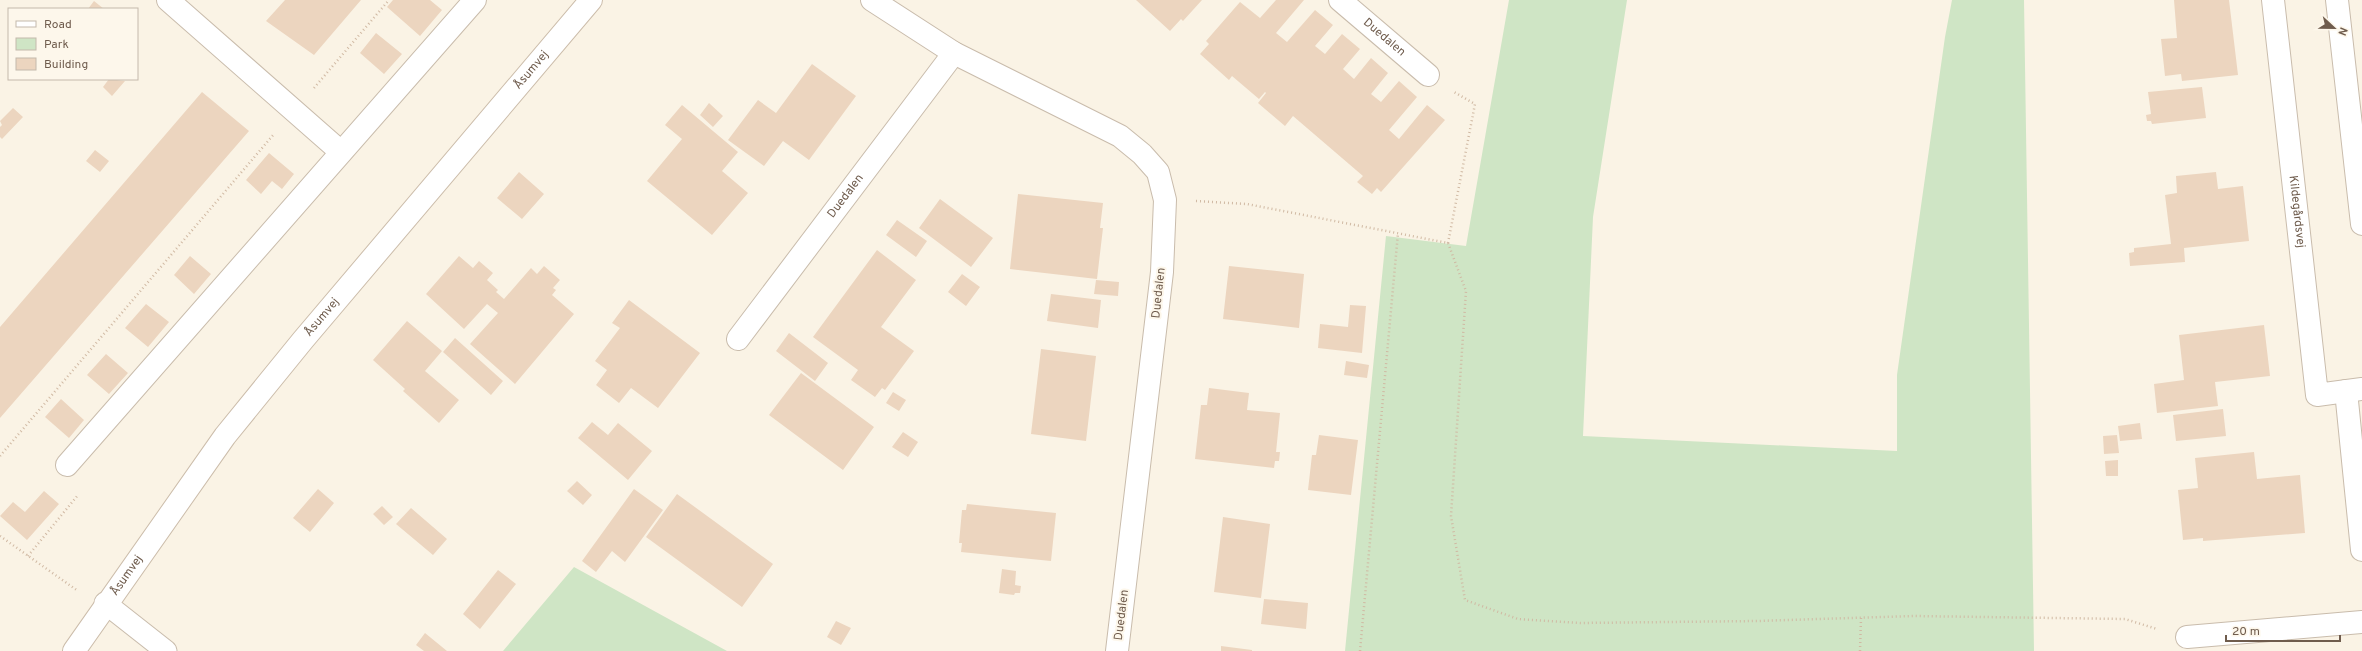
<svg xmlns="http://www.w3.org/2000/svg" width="2362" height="651" font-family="Overpass,sans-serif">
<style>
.green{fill:#cfe5c5}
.building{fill:#ecd5bf}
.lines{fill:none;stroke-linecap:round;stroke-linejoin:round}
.lane-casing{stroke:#c9bcac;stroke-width:23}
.street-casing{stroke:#c9bcac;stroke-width:24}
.secondary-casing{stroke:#ccbdab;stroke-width:24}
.path{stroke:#d0b9a3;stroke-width:2.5;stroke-dasharray:1 3;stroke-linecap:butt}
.lane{stroke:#fff;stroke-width:21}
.street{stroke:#fff;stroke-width:22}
.secondary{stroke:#fff;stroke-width:22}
.labels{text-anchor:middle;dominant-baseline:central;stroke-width:4;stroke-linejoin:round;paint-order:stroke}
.street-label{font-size:12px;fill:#6f5c4d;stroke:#fdf7eb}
</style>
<rect width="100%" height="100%" fill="#faf3e5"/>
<path class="green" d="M 1509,0 L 1627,0 L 1593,217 L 1583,436 L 1897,451 L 1897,375 L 1945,37 L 1952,0 L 2024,0 L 2034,651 L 1345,651 L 1386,236 L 1466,246 Z
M 574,567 L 727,651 L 503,651 Z"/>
<path class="building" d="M 285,0 L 361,0 L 314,55 L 266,21 Z
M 393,0 L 430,0 L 442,10 L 420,36 L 387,7 Z
M 1136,0 L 1202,0 L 1183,21 L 1181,19 L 1170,31 Z
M 1276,0 L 1304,0 L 1276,33 L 1287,42 L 1315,10 L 1333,25 L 1315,46 L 1325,54 L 1342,34 L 1360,49 L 1343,69 L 1354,79 L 1371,58 L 1388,73 L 1371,94 L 1381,102 L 1399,81 L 1417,97 L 1389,130 L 1399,139 L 1427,105 L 1445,120 L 1381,192 L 1377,188 L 1372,194 L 1357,182 L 1363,176 L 1293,116 L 1285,126 L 1258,103 L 1266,93 L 1265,92 L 1259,99 L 1232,76 L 1229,80 L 1200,54 L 1209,44 L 1206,41 L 1240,2 L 1260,18 Z
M 2174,0 L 2229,0 L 2238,75 L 2182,81 L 2181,74 L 2165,76 L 2161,39 L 2177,38 Z
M 94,1 L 104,9 L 88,9 Z
M 376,33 L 402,54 L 384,74 L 360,53 Z
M 812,64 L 856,96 L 809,160 L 783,141 L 764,166 L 728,140 L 758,100 L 776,113 Z
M 109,79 L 125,81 L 112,96 L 103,87 Z
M 2202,87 L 2206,118 L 2152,124 L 2151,121 L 2147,121 L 2146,115 L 2151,114 L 2148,92 Z
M 202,92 L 249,131 L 0,418 L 0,327 Z
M 709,103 L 723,116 L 713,127 L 700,115 Z
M 682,105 L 738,152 L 722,171 L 748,193 L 712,235 L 647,181 L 682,139 L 665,125 Z
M 13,108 L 23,117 L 2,139 L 0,137 L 0,127 L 2,125 L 0,121 Z
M 95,150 L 109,161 L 100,172 L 86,161 Z
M 269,153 L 294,174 L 282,189 L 272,181 L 261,194 L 246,180 Z
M 519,172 L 544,194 L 522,219 L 497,198 Z
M 2216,172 L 2218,189 L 2243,186 L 2249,241 L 2184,248 L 2185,262 L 2130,266 L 2129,253 L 2134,252 L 2134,248 L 2171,244 L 2165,195 L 2177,193 L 2176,176 Z
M 1018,194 L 1103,203 L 1100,228 L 1103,228 L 1097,279 L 1010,269 Z
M 940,199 L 993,238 L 971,267 L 919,228 Z
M 897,220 L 927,241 L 916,257 L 886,235 Z
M 877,250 L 916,280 L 881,327 L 914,351 L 885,390 L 882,388 L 875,397 L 851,380 L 858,370 L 813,337 Z
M 190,256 L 211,274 L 194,294 L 174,275 Z
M 459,256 L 473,268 L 479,261 L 493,273 L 487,280 L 498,290 L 496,292 L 504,299 L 531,268 L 537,274 L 544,266 L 560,280 L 553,288 L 556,290 L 552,295 L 574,314 L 515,384 L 470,344 L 498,313 L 487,304 L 464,329 L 426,294 Z
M 1229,266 L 1304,274 L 1299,328 L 1223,319 Z
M 962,274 L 980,287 L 966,306 L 948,292 Z
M 1096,280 L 1119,282 L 1118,296 L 1094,294 Z
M 1051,294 L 1101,300 L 1098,328 L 1047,321 Z
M 629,300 L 700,353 L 658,408 L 631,388 L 619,403 L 596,385 L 607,370 L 595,361 L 620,328 L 612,323 Z
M 146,304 L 169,322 L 148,347 L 125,328 Z
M 1350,305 L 1366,306 L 1362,353 L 1318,348 L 1320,324 L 1348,327 Z
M 407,321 L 442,351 L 425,371 L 459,400 L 439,423 L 403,391 L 405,389 L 373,360 Z
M 2264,325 L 2270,376 L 2215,382 L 2218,406 L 2157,413 L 2154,384 L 2184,380 L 2179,335 Z
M 789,333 L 828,363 L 815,381 L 776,351 Z
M 455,338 L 503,381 L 491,395 L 443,352 Z
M 1041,349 L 1096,356 L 1086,441 L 1031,434 Z
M 106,354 L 128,373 L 109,394 L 87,375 Z
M 1346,361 L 1369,365 L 1367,378 L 1344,375 Z
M 801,373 L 874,427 L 843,470 L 769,415 Z
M 1209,388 L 1249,393 L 1247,410 L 1280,413 L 1276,452 L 1280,452 L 1279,461 L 1275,461 L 1274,468 L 1195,459 L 1201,405 L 1207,405 Z
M 893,392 L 906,400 L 899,411 L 886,403 Z
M 61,399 L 84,420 L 69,438 L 45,417 Z
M 2223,409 L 2226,436 L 2176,441 L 2173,415 Z
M 592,422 L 608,435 L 618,423 L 652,451 L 628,480 L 578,438 Z
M 2140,423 L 2142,439 L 2120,441 L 2118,426 Z
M 903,432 L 918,442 L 908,457 L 892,447 Z
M 1319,435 L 1358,440 L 1351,495 L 1308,490 L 1312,455 L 1316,455 Z
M 2117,435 L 2119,453 L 2104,454 L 2103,436 Z
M 2254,452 L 2257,479 L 2300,475 L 2305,533 L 2203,541 L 2203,538 L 2183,540 L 2178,490 L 2198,488 L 2195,458 Z
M 2118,460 L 2118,476 L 2106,476 L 2105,461 Z
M 577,481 L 592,495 L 583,505 L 567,491 Z
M 318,489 L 334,503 L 310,532 L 293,518 Z
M 634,489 L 663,510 L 625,562 L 612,551 L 596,572 L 582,561 Z
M 44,491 L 59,504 L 27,540 L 0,516 L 13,502 L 25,512 Z
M 677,494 L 773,564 L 742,607 L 646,537 Z
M 967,504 L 1056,513 L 1051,561 L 961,552 L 962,543 L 959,543 L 962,510 L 966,510 Z
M 382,506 L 393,517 L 384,525 L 373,514 Z
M 411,508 L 447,539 L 433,555 L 396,524 Z
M 1223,517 L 1270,524 L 1261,598 L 1214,592 Z
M 1002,569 L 1016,571 L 1015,585 L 1021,586 L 1020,593 L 1015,593 L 1014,595 L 999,593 Z
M 498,570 L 516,584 L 480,629 L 463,614 Z
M 1264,599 L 1308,603 L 1306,629 L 1261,624 Z
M 836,621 L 851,628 L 841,645 L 827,637 Z
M 425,633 L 447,651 L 424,651 L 416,645 Z
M 1221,646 L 1252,650 L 1252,651 L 1221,651 Z"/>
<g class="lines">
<g class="lane-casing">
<path id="lane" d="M 105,603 L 166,651"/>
</g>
<g class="street-casing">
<g id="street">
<path d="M 168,0 L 341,152"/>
<path d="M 872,0 L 954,53 L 1120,136 L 1142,154 L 1158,172 L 1165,200 L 1162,272 L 1117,651"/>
<path id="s1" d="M 1340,0 L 1428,75"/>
<path id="s2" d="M 2273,0 L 2317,395 L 2362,389"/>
<path d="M 2337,0 L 2362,224"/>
<path id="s3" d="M 738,339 L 954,53"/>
<path d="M 2346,391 L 2362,550"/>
<path d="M 67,465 L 475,0"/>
<path d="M 2187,637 L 2362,622"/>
</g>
</g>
<g class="secondary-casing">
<g id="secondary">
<path id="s4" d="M 74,651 L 225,436 L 303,340 L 591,0"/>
</g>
</g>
<path class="path" d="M 314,88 L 389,0
M 1196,201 L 1247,204 L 1448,243 L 1466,291 L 1451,516 L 1465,600 L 1518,619 L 1580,623 L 1757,621 L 1913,616 L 2125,619 L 2157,629
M 1448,243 L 1475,104 L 1454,92
M 0,456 L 274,134
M 0,536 L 78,591
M 28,556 L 78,495
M 1360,651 L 1398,233
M 1860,651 L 1861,618"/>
<use href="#lane" class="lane"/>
<use href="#street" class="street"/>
<use href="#secondary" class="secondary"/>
</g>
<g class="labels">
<g class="street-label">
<text stroke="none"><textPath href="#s1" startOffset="58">Duedalen</textPath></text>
<text stroke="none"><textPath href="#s4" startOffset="740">Åsumvej</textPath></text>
<text stroke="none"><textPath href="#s3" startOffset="179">Duedalen</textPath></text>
<text stroke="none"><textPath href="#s2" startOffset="213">Kildegårdsvej</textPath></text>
<text transform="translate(1159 293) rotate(-84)">Duedalen</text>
<text stroke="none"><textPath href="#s4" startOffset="416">Åsumvej</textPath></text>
<text stroke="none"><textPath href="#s4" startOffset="92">Åsumvej</textPath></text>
<text transform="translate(1122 615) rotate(-83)">Duedalen</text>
</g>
</g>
<rect x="8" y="8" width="130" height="72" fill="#fdf7eb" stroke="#c4b9ac"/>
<rect x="16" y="21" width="20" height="6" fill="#ffffff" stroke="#c4b9ac"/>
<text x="44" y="28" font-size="12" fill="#6f5c4d">Road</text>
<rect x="16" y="38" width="20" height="12" fill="#cfe5c5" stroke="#c4b9ac"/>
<text x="44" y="48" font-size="12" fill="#6f5c4d">Park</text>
<rect x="16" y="58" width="20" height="12" fill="#ecd5bf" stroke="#c4b9ac"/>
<text x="44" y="68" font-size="12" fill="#6f5c4d">Building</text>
<g transform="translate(2334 28) rotate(112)" stroke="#fdf7eb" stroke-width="3" paint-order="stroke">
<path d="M0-3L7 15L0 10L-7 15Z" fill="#6f5c4d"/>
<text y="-6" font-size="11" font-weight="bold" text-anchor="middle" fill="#6f5c4d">N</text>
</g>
<path d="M2226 635v6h114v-6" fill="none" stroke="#6f5c4d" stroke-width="2"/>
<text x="2232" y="635" font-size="12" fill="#6f5c4d" stroke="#fdf7eb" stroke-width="3" paint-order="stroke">20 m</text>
</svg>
